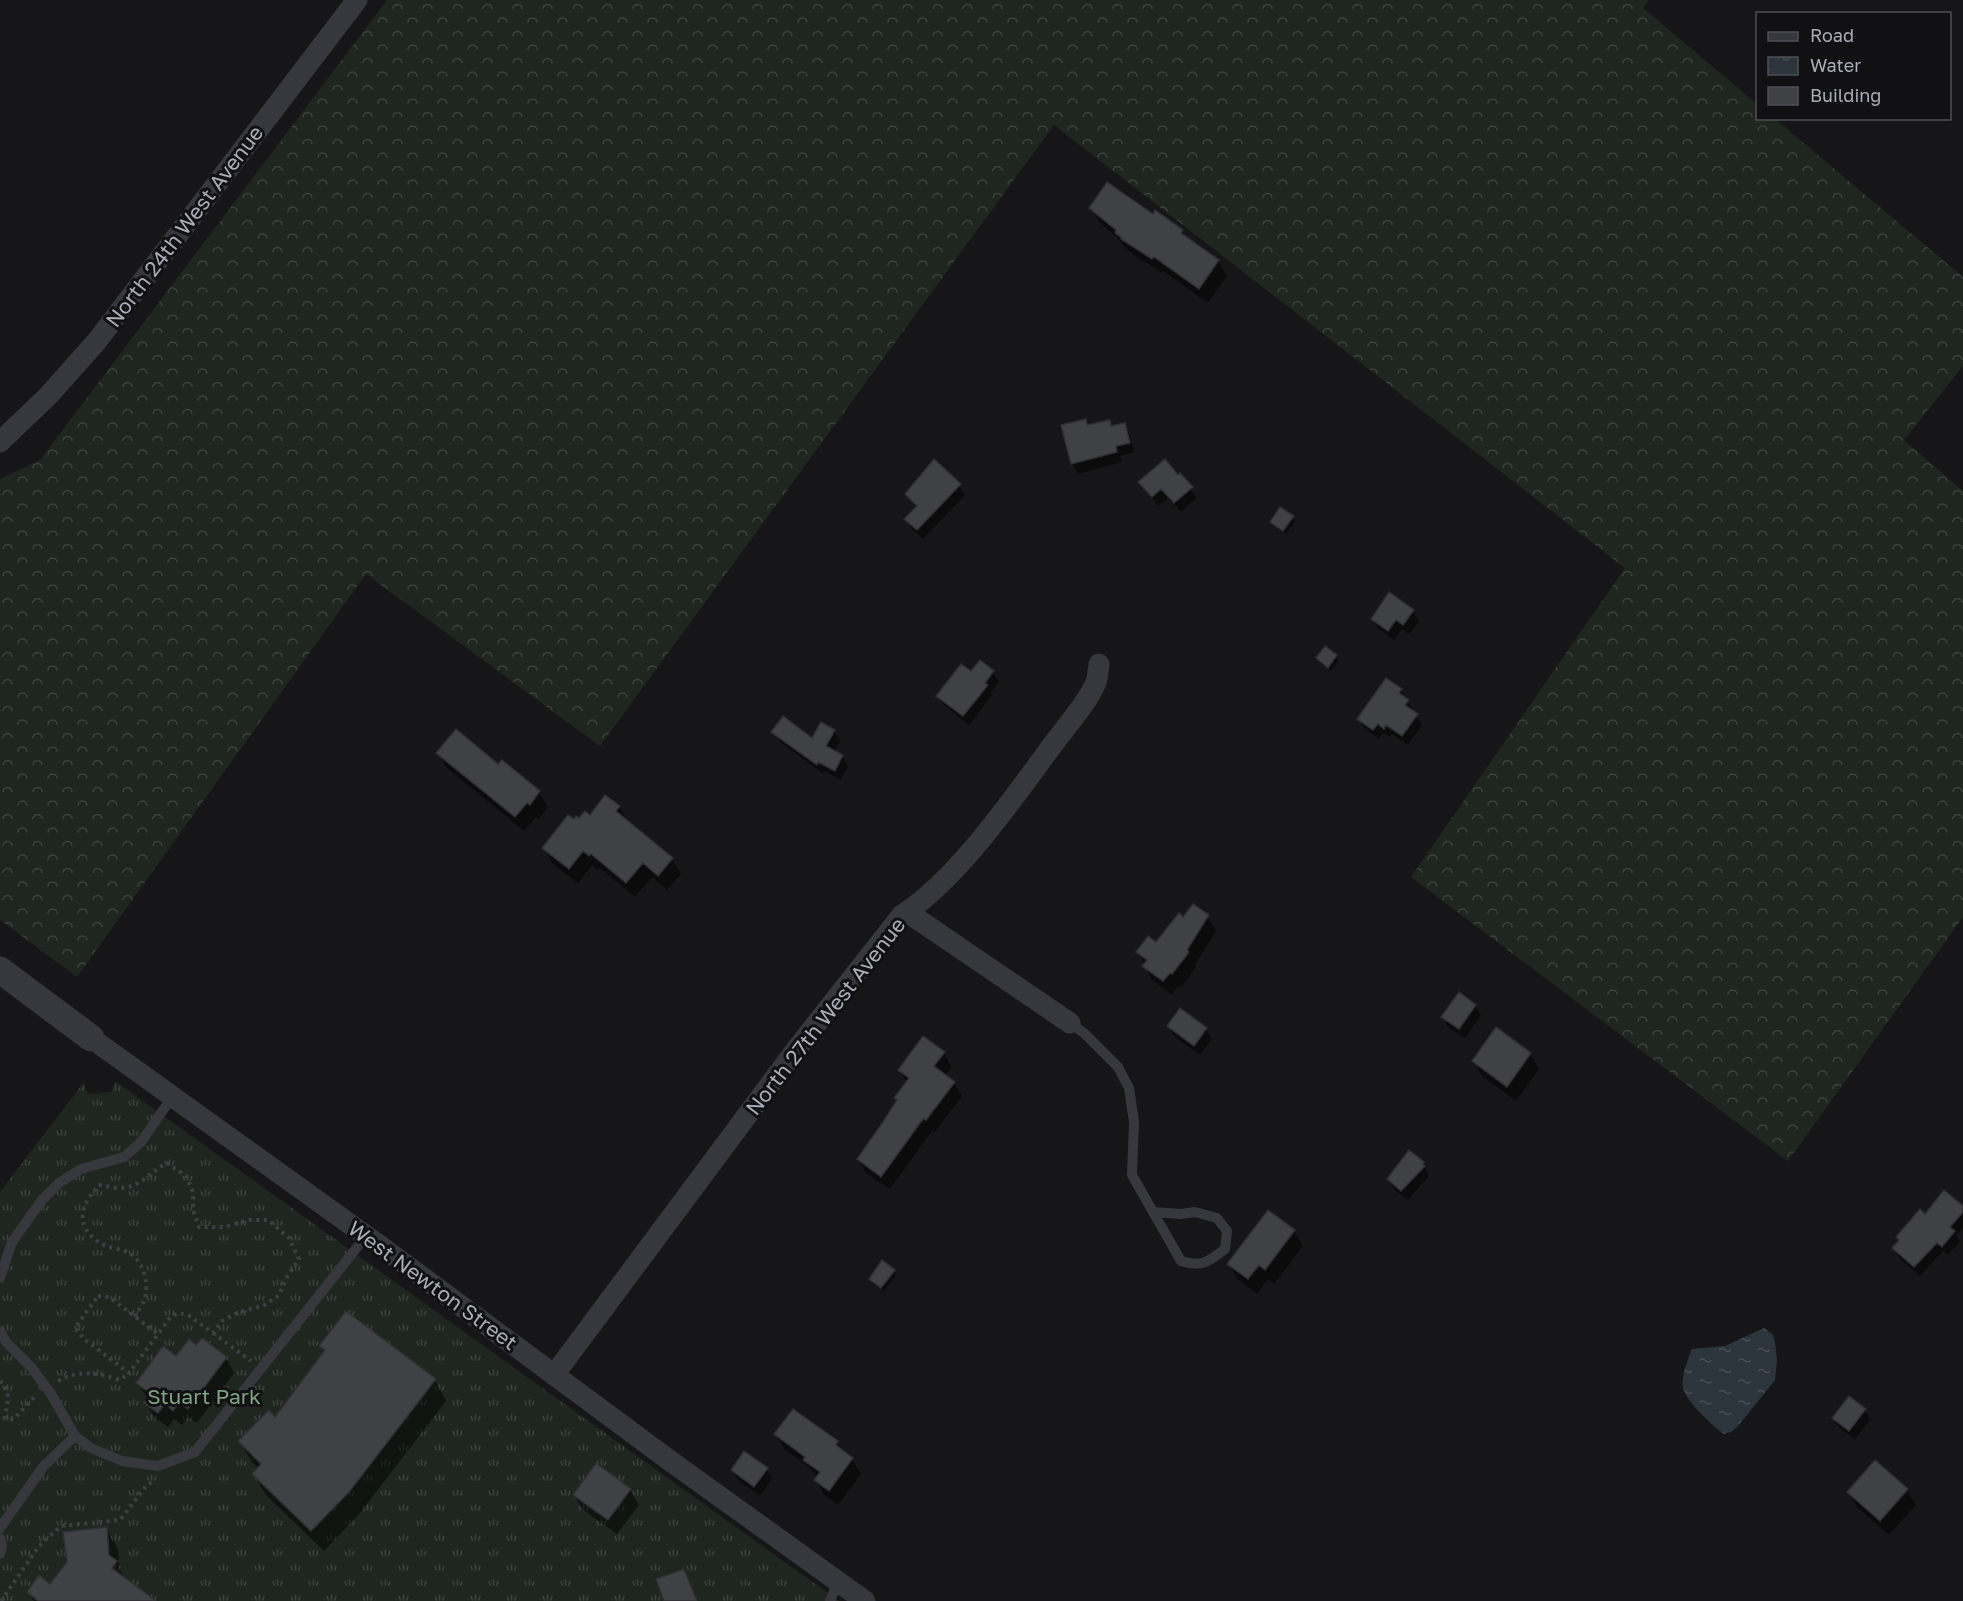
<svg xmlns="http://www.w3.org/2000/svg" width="1963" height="1601" font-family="'Golos Text',sans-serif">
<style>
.grass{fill:url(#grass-tufts)}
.forest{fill:url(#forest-crowns)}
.water{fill:url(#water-ripples)}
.shadow{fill:#0007}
.building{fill:#404145;stroke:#303034;stroke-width:1.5}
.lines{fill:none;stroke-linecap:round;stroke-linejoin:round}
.path{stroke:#3d3f44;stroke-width:4;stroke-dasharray:3 4.5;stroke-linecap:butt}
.service{stroke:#37383d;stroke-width:10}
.minor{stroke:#37383d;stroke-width:21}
.tertiary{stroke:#37383d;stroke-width:27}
.labels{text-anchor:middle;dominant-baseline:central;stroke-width:6;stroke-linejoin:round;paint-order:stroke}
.street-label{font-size:21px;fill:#a8adb8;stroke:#111113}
.park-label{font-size:21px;fill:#7fa381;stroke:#111113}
</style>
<defs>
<pattern id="grass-tufts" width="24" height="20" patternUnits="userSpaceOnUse" patternTransform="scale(1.5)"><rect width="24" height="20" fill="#1e261f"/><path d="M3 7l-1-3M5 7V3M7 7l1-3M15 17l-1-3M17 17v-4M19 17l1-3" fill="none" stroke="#3c433d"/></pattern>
<pattern id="forest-crowns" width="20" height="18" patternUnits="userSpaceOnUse" patternTransform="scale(1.5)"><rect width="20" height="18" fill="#1e261f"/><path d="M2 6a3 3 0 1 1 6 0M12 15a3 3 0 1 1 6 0" fill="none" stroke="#3c433d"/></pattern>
<pattern id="water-ripples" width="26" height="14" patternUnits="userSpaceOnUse" patternTransform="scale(1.5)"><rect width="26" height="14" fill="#2c353c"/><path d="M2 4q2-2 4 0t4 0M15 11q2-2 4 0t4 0" fill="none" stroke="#485056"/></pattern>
</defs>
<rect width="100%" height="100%" fill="#161618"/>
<path class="grass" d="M 115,1081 L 839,1601 L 0,1601 L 0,1192 L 84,1082 L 86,1091 L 90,1094 L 112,1092 Z"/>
<path class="forest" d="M 387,0 L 1648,0 L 1643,8 L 1757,104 L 1758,118 L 1775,119 L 1963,277 L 1963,366 L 1904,440 L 1963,491 L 1963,917 L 1788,1161 L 1411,877 L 1625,568 L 1054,125 L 600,746 L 366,574 L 77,977 L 0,920 L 0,479 L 40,460 Z"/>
<path class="water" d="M 1764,1328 L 1773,1335 L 1775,1342 L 1777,1361 L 1775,1380 L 1738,1426 L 1731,1432 L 1724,1434 C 1713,1426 1685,1401 1683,1387 C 1681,1376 1688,1359 1692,1349 L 1725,1346 Z"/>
<path class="shadow" d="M 1091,208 L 1153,216 L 1182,231 L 1186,239 L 1218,261 L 1227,276 L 1208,303 L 1163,271 L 1161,273 L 1144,261 L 1143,262 L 1125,248 L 1120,240 L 1100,223 Z
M 1085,421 L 1089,427 L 1109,422 L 1112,427 L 1124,424 L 1130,434 L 1134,452 L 1120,456 L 1122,462 L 1078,474 L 1072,464 L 1063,426 Z
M 1180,475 L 1197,498 L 1181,512 L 1168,498 L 1158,506 L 1140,482 Z
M 959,485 L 965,495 L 923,539 L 912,529 L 906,519 L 917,508 L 906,494 Z
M 1292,517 L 1295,522 L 1286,534 L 1274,526 L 1272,522 Z
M 1390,595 L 1413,611 L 1419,621 L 1409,634 L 1402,629 L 1394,640 L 1378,628 L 1372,619 Z
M 1336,656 L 1338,661 L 1331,671 L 1320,663 L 1318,659 Z
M 993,672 L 999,682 L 991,693 L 992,695 L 969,725 L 944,705 L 938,696 Z
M 1386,680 L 1401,691 L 1422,725 L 1408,745 L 1392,734 L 1390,737 L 1383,733 L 1379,739 L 1364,728 L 1359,719 Z
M 834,731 L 840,741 L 834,752 L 842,756 L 848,766 L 841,780 L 824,771 L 822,773 L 779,741 L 773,732 L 813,740 Z
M 438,753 L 499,766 L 502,762 L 539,792 L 548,807 L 539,819 L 536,817 L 524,831 L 447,768 Z
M 619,807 L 627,821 L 672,859 L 681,874 L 667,890 L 652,877 L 635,897 L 600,868 L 598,870 L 592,865 L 578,883 L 553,864 L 544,848 L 574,821 Z
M 1207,916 L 1216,931 L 1195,965 L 1196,967 L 1181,988 L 1178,986 L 1172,995 L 1152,980 L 1138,952 L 1156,944 L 1183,919 Z
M 1475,1006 L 1481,1015 L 1465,1038 L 1448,1027 L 1443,1017 Z
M 1169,1026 L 1206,1029 L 1212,1039 L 1200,1055 L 1174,1036 Z
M 944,1053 L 951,1067 L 945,1076 L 954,1083 L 962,1096 L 934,1133 L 932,1131 L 890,1189 L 866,1173 L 858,1159 L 884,1123 L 907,1083 L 900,1070 Z
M 1530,1054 L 1539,1069 L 1516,1101 L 1482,1076 L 1474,1061 Z
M 1423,1163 L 1429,1176 L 1408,1200 L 1394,1189 L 1389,1180 Z
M 1963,1208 L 1963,1228 L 1956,1236 L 1960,1242 L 1948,1255 L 1943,1251 L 1920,1276 L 1899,1258 L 1894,1248 L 1900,1242 L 1897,1237 L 1925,1216 Z
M 1294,1231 L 1303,1246 L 1274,1284 L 1268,1279 L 1257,1294 L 1238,1279 L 1229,1264 Z
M 894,1271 L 896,1275 L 884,1291 L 873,1283 L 870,1279 Z
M 321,1346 L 435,1380 L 446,1401 L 360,1513 L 324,1551 L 265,1494 L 254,1474 L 259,1469 L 252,1462 L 240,1442 L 275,1419 L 325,1353 Z
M 197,1347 L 226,1358 L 234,1373 L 197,1423 L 188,1417 L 182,1425 L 174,1419 L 168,1427 L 155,1418 L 146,1403 L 149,1400 L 137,1383 Z
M 1865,1410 L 1870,1420 L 1855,1439 L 1839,1427 L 1834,1418 Z
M 776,1434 L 837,1442 L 842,1451 L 852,1459 L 861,1474 L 838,1505 L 825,1496 L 816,1480 L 818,1478 L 810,1468 L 784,1449 Z
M 767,1469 L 772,1479 L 760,1496 L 738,1480 L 732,1470 Z
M 630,1490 L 639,1505 L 617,1534 L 583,1510 L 574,1495 Z
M 1907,1490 L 1916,1505 L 1889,1535 L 1857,1507 L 1849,1492 Z
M 106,1528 L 118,1549 L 119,1568 L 127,1582 L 153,1601 L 34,1601 L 28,1592 L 51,1586 Z"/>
<path class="building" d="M 1107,182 L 1153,214 L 1155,210 L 1183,230 L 1181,233 L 1219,260 L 1199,289 L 1154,257 L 1152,259 L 1121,239 L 1122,238 L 1115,233 L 1116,230 L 1089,208 Z
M 1086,419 L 1087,425 L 1110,420 L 1111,426 L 1125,423 L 1130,443 L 1116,446 L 1117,452 L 1071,464 L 1061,425 Z
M 934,459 L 961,484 L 917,530 L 904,519 L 917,506 L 905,494 Z
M 1165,459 L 1178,475 L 1180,473 L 1193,487 L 1174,503 L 1161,489 L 1152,497 L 1138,482 Z
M 1280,507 L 1294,516 L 1283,531 L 1270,522 Z
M 1389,592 L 1414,610 L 1403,625 L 1396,620 L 1388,631 L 1371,619 Z
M 1325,646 L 1337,655 L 1328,668 L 1316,658 Z
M 980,660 L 994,671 L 985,683 L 988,685 L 963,716 L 936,696 L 961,664 L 971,671 Z
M 1386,678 L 1402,689 L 1399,693 L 1409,700 L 1405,705 L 1418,714 L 1402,736 L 1386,725 L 1384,729 L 1378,724 L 1373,730 L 1357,719 Z
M 783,716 L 812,738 L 821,722 L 835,730 L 826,746 L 843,755 L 835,771 L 818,762 L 817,765 L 771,732 Z
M 456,729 L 498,764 L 502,760 L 540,791 L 530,805 L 527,803 L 515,817 L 436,753 Z
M 605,795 L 620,806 L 616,811 L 673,858 L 658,876 L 643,863 L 626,883 L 591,854 L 589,856 L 583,851 L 569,869 L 542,848 L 568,815 L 574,819 L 576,816 L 579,818 L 585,811 L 590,815 Z
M 1193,904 L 1209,915 L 1187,950 L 1189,952 L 1172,974 L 1170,973 L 1163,981 L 1142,966 L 1147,960 L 1136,952 L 1148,936 L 1156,942 L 1179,913 L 1183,917 Z
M 1459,992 L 1476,1005 L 1459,1029 L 1441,1017 Z
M 1180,1008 L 1207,1028 L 1194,1046 L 1167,1026 Z
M 1496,1027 L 1531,1053 L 1507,1087 L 1472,1061 Z
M 923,1036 L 945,1052 L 934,1066 L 955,1082 L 926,1120 L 923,1119 L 881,1177 L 857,1159 L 883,1122 L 897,1100 L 894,1098 L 909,1078 L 898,1070 Z
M 1409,1150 L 1424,1162 L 1423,1164 L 1425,1166 L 1401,1191 L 1387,1179 Z
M 1944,1190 L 1963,1206 L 1963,1212 L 1950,1227 L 1955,1231 L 1942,1247 L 1937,1243 L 1914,1267 L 1892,1248 L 1899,1240 L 1896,1237 L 1920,1209 L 1925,1214 Z
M 1268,1210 L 1295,1230 L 1265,1270 L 1259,1265 L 1248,1279 L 1227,1264 Z
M 882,1260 L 895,1270 L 881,1288 L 869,1279 Z
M 346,1311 L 436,1379 L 349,1492 L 311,1531 L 252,1474 L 261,1464 L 238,1441 L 269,1410 L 275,1417 L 325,1350 L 319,1346 Z
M 202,1338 L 227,1357 L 188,1409 L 179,1403 L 173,1411 L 165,1404 L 158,1413 L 144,1403 L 151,1394 L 136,1383 L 163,1346 L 176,1356 L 189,1339 L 196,1345 Z
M 1849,1396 L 1866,1409 L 1849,1431 L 1832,1418 Z
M 793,1409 L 838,1441 L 836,1445 L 853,1458 L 829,1491 L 814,1480 L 820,1472 L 803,1460 L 805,1457 L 774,1434 Z
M 744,1451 L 768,1468 L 754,1487 L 731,1470 Z
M 1875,1460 L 1908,1489 L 1880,1521 L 1847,1492 Z
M 596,1463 L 631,1489 L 608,1520 L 573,1495 Z
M 107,1527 L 109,1555 L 117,1561 L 112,1568 L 156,1601 L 38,1601 L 27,1592 L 39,1575 L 50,1584 L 67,1562 L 63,1532 Z
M 684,1569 L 697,1601 L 664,1601 L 656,1579 Z"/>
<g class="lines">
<path class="path" d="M 98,1296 L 109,1297 L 158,1334 L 129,1373 L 84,1339 L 75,1328 Z
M 135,1317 C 138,1311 142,1306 144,1300 C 150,1286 144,1263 131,1254 C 122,1248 109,1249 100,1243 C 73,1225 81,1205 99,1185 C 110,1187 123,1190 134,1185 C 146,1180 155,1169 167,1163 L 186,1176 L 193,1192 L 193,1210 L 199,1227 L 224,1227 L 249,1220 L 268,1220 L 289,1238 L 299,1259 L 288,1275 L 279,1295 L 265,1305 L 237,1313 L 222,1321 L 213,1333 L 188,1315 L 178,1313 L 169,1319 L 158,1334
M 213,1333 L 251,1361
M 0,1381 C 11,1389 8,1402 5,1415 L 8,1420 L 14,1419 L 37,1394
M 58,1381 C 81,1369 97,1373 120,1380 L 129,1373
M 1,1601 L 39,1546 L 61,1526 L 120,1520 L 147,1485 L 155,1480"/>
<path class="service" d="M 1070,1023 L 1084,1033 L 1118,1067 L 1129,1088 L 1134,1122 L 1132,1175 L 1181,1261 C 1202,1268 1209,1261 1225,1249 L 1227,1231 L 1217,1218 L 1195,1212 L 1181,1214 L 1153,1212
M 0,1278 L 12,1242 L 42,1200 L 59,1183 L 81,1169 L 124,1157 L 141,1142 L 173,1096
M 0,1331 L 6,1342 L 32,1368 L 51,1394 L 75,1436 L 91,1448 L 122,1461 L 158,1466 L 195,1452 L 366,1236
M 0,1528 L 43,1467 L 75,1436
M 0,1538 L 2,1546 L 0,1554
M 830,1601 L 838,1581"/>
<path class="minor" d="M 0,442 L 49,395 L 97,341 L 357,0
M 907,912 L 1070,1023
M 91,1038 L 379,1245 L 669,1460 L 865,1601
M 554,1375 L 798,1047 L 902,915 C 959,878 1013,798 1054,743 C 1066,727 1090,699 1096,682 C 1098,677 1098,670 1099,664"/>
<path class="tertiary" d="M 0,970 L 91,1038"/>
</g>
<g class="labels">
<g class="street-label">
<text transform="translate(184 226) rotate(-53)">North 24th West Avenue</text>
<text transform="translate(825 1016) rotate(-52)">North 27th West Avenue</text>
<text transform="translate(433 1285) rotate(36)">West Newton Street</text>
</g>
<g class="park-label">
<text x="204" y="1396">Stuart Park</text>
</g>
</g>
<rect x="1756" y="12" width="195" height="108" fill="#111113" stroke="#4d4f55" stroke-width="1.5"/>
<rect x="1768" y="32" width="30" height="9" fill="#37383d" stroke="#4d4f55" stroke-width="1.5"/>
<text x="1810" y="42" font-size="18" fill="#a8adb8">Road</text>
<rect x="1768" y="57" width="30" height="18" fill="url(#water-ripples)" stroke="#4d4f55" stroke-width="1.5"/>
<text x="1810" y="72" font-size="18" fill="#a8adb8">Water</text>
<rect x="1768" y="87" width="30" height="18" fill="#404145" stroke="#4d4f55" stroke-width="1.5"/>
<text x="1810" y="102" font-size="18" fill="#a8adb8">Building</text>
</svg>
